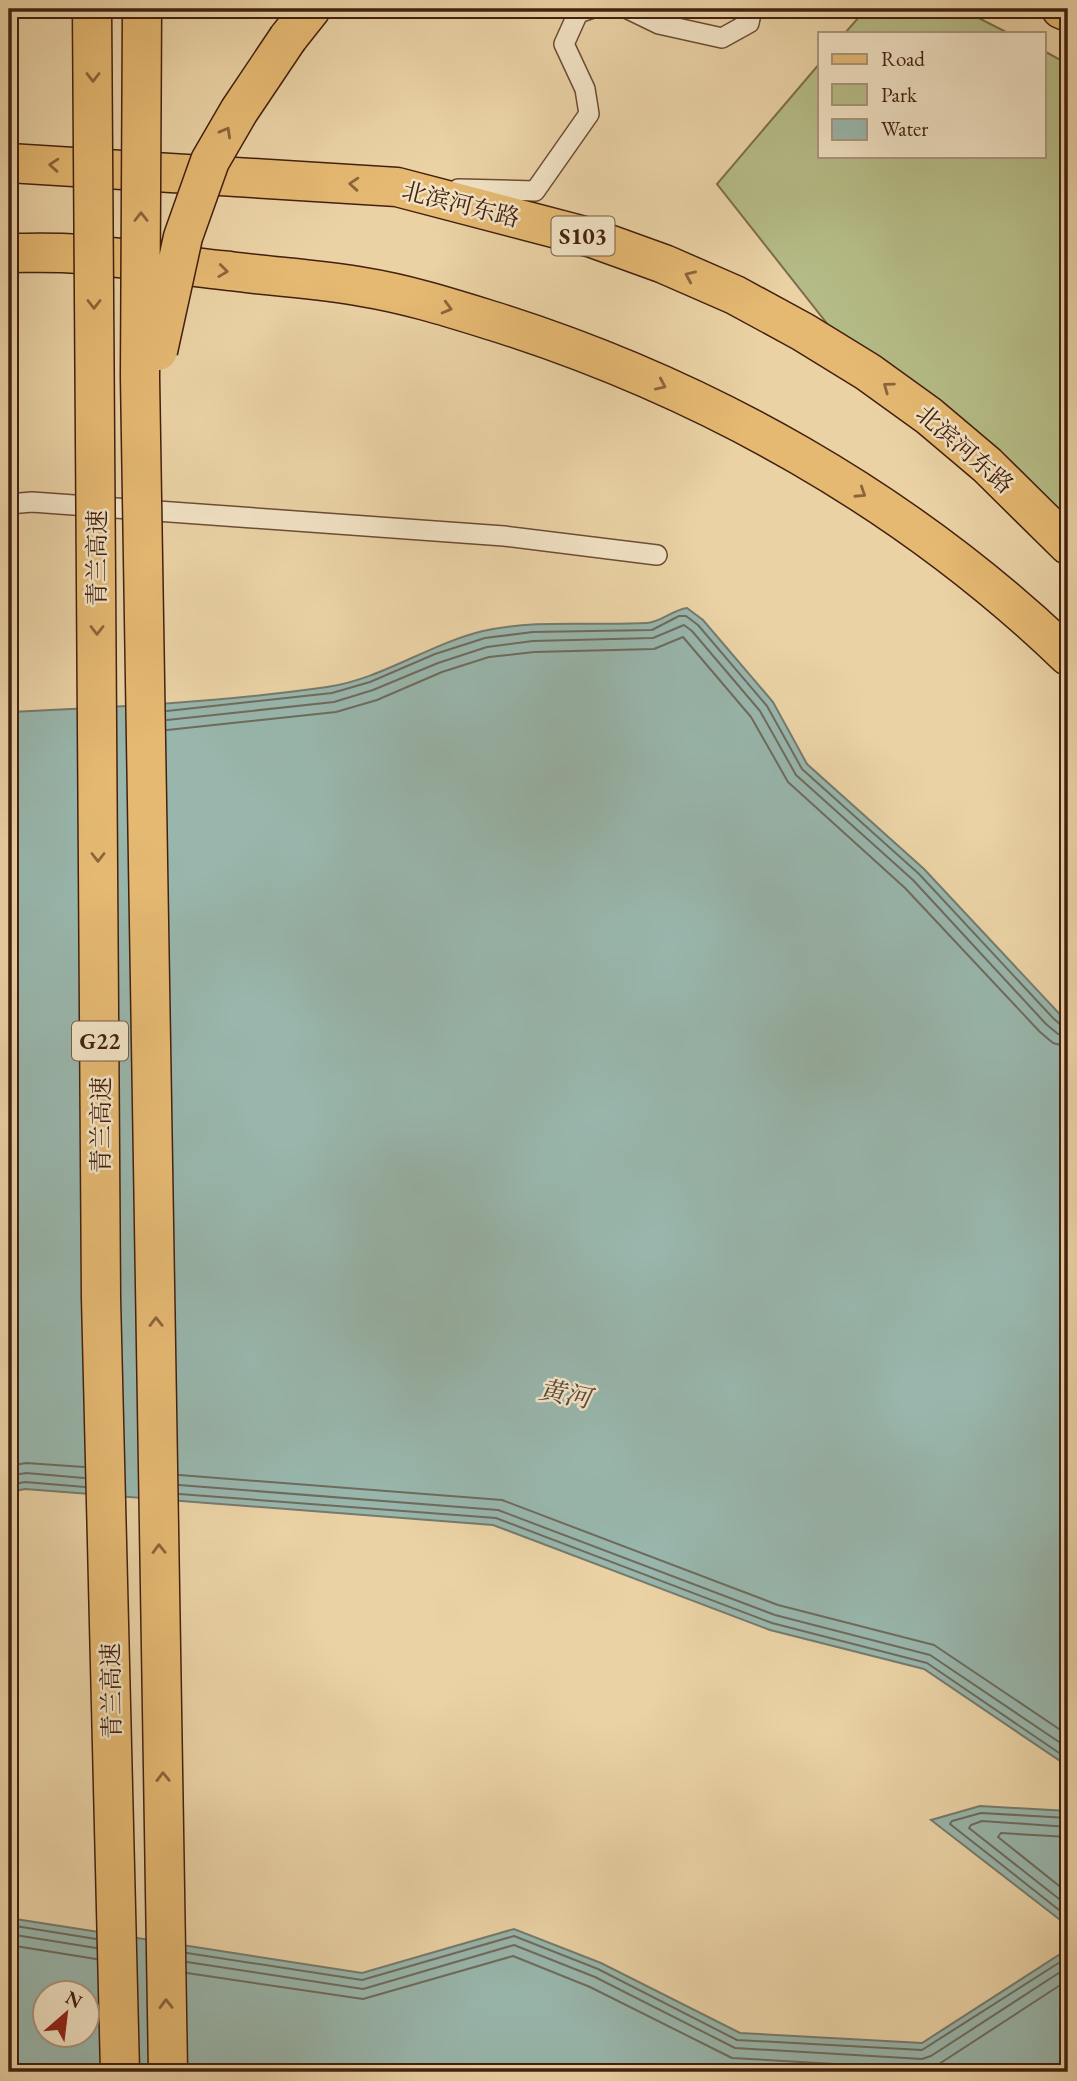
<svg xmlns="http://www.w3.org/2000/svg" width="1077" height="2081" font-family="'EB Garamond','Noto Serif SC',serif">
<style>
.green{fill:#b5bc87;stroke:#7c6e4b;stroke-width:2}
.water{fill:#98b6ac;stroke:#767a6d;stroke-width:2;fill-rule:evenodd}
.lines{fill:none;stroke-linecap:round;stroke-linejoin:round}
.shore{stroke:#6e6b5e;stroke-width:2}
.lane-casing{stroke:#6d4c34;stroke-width:22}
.primary-casing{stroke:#43200f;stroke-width:41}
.highway-casing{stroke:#43200f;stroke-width:41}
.lane{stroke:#f1e2c4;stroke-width:19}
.primary{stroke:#e5b972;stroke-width:38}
.highway{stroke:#e5b972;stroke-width:38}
.highway-bridge-casing{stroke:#43200f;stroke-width:41;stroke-linecap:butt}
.highway-bridge{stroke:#e5b972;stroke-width:38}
.oneway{stroke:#8c653c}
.labels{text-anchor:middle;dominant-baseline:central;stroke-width:5;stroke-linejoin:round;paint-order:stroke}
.shield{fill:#f1e2c4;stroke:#775a45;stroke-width:2}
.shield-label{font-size:23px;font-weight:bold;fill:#43200f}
.street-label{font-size:24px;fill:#43200f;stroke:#f1e2c4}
.water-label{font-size:26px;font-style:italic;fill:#584636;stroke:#f1e2c4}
</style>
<rect width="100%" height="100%" fill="#ead2a5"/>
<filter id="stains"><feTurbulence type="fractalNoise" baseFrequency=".00286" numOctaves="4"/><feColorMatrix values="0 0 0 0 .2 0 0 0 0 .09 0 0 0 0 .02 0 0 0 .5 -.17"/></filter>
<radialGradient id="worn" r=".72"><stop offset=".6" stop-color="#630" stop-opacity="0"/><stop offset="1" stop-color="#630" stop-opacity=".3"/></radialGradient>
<path class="green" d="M 866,9 L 961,9 L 1008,33 L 845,33 Z
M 1044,51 L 1068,64 L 1068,567 L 881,392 L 717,184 L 820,63 L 820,156 L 1044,156 Z"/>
<path class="water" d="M 687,608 L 703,620 L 773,702 L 807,764 L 924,869 L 1068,1023 L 1068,1774 L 1063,1763 L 924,1669 L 770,1630 L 493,1525 L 25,1489 L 9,1492 L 9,712 C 115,707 222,702 327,687 C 382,679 429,644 483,631 C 536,619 593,626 647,623 C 662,622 672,610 687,608 Z
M 980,1806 L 1068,1811 L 1068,1926 L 931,1820 Z
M 9,1918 L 362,1973 L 514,1929 L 601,1963 L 740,2033 L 922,2043 L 1068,1949 L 1068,2072 L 9,2072 ZM 46,1994 L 88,1994 L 88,2036 L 46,2036 Z"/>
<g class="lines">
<path class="shore" d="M 167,711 L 332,693 L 370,682 L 435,654 L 485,638 L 533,632 L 652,630 L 679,616 L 686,616 L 698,625 L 767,706 L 802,769 L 919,874 L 1053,1018 L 1062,1026 L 1068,1027
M 167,720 L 334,702 L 373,690 L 438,663 L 487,647 L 533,641 L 653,638 L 684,625 L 692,631 L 760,711 L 796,775 L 913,880 L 1046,1024 L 1058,1034 L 1068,1036
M 167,730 L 336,712 L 377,700 L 442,672 L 489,657 L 534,652 L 654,649 L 683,637 L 751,717 L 788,782 L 905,888 L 1040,1032 L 1053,1043 L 1068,1047
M 9,1466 L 26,1463 L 84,1467
M 179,1475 L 502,1500 L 778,1605 L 934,1645 L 1068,1735
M 9,1476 L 26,1473 L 84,1478
M 9,1485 L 25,1482 L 85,1487
M 179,1485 L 498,1510 L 775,1615 L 930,1655 L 1068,1748
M 179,1494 L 496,1518 L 772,1623 L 927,1663 L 1068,1759
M 1068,1818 L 981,1813 L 952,1821 L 950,1824 L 1068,1917
M 1068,1827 L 982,1821 L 971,1825 L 969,1828 L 1068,1906
M 1068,1837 L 1001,1833 L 998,1837 L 1068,1893
M 9,1925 L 96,1939
M 9,1934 L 96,1948
M 9,1945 L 96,1959
M 187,1953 L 362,1980 L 514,1936 L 598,1969 L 737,2040 L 922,2050 L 1068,1957
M 187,1962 L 363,1989 L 514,1945 L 595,1977 L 735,2048 L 922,2059 L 931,2056 L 1068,1967
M 187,1973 L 363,1999 L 513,1956 L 590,1987 L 732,2058 L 921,2069 L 936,2066 L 1068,1980"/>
<g class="lane-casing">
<path id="lane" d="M 628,9 L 659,24 L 722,38 L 749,23 L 752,9
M 458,189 L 535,191 L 589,114 L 585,89 L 564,44 L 578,13 L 590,9
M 9,504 L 32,502 L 504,536 L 657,555"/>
</g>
<g class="primary-casing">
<path id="primary" d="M 9,163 L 397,187 L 592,238 L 664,264 L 735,295 L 803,332 L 868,372 L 929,416 L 987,465 L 1068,545
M 9,253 C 32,253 56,252 79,254 C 129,258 180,266 230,271 C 274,277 319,279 363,287 C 407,294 451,308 493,321 C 706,388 907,501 1068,656"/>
</g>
<g class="highway-casing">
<path id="highway" d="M 1061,9 L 1068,12
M 288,38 L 311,9"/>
</g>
<use href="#lane" class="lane"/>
<use href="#primary" class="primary"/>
<use href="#highway" class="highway"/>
<g class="highway-bridge-casing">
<path id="highway-bridge" d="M 92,9 L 101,1298 L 120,2072
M 142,9 L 140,377 L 168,2072
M 158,351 L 183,237 L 210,161 L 239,111 L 288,38"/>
</g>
<use href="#highway-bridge" class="highway-bridge"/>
</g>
<defs><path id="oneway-chevron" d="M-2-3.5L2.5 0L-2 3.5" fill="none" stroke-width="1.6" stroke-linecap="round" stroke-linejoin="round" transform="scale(1.75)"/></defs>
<g class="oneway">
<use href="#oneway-chevron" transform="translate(93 77) rotate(90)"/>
<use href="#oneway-chevron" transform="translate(226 132) rotate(-61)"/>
<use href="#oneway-chevron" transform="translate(54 165) rotate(-176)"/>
<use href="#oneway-chevron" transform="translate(354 184) rotate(-176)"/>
<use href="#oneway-chevron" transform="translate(141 217) rotate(-90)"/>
<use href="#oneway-chevron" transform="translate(223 271) rotate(7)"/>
<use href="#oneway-chevron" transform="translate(690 276) rotate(-156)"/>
<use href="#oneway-chevron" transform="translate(94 304) rotate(90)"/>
<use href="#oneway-chevron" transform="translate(447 308) rotate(15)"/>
<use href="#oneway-chevron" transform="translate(661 385) rotate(24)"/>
<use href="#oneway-chevron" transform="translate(888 387) rotate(-144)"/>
<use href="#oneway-chevron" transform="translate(861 493) rotate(33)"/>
<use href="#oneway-chevron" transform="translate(97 630) rotate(90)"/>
<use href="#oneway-chevron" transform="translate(98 857) rotate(90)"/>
<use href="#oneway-chevron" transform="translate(156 1322) rotate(-91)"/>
<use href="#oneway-chevron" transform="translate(159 1549) rotate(-91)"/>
<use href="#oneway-chevron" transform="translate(163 1777) rotate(-91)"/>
<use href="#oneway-chevron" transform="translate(166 2004) rotate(-91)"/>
</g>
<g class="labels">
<g class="shield">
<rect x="551.5" y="216.5" width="63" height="39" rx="5"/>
<rect x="72" y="1021.5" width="56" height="39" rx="5"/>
</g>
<g class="shield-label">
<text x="583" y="236">S103</text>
<text x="100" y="1041">G22</text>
</g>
<g class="street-label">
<text transform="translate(461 204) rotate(14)">北滨河东路</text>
<text transform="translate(965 449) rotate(41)">北滨河东路</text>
<text transform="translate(96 558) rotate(-90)">青兰高速</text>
<text transform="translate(100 1125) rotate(-90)">青兰高速</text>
<text transform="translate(111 1691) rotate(-91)">青兰高速</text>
</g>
<g class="water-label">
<text transform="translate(565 1394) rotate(11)">黄河</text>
</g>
</g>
<rect width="1077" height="2081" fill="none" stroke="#ead2a5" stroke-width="35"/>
<rect x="10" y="10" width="1056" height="2060" fill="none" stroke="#43200f" stroke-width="3.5"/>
<rect x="18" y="18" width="1042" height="2046" fill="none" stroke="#43200f" stroke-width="2"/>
<rect x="818" y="32" width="228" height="126" fill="#f1e2c4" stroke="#ab947c" stroke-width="2"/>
<rect x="832" y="54" width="35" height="10" fill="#e5b972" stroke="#ab947c" stroke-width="2"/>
<text x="881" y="66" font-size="21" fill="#43200f">Road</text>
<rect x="832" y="84" width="35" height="21" fill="#b5bc87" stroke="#ab947c" stroke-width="2"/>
<text x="881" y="102" font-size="21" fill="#43200f">Park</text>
<rect x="832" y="119" width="35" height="21" fill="#98b6ac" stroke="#ab947c" stroke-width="2"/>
<text x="881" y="136" font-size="21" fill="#43200f">Water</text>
<g transform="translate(66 2014) rotate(28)"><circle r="33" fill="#f1e2c4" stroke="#ab947c" stroke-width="2"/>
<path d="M0-5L12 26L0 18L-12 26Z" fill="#8f2418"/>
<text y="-10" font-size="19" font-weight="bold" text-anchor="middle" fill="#43200f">N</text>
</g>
<rect width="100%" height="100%" filter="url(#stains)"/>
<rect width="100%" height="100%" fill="url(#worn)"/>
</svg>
